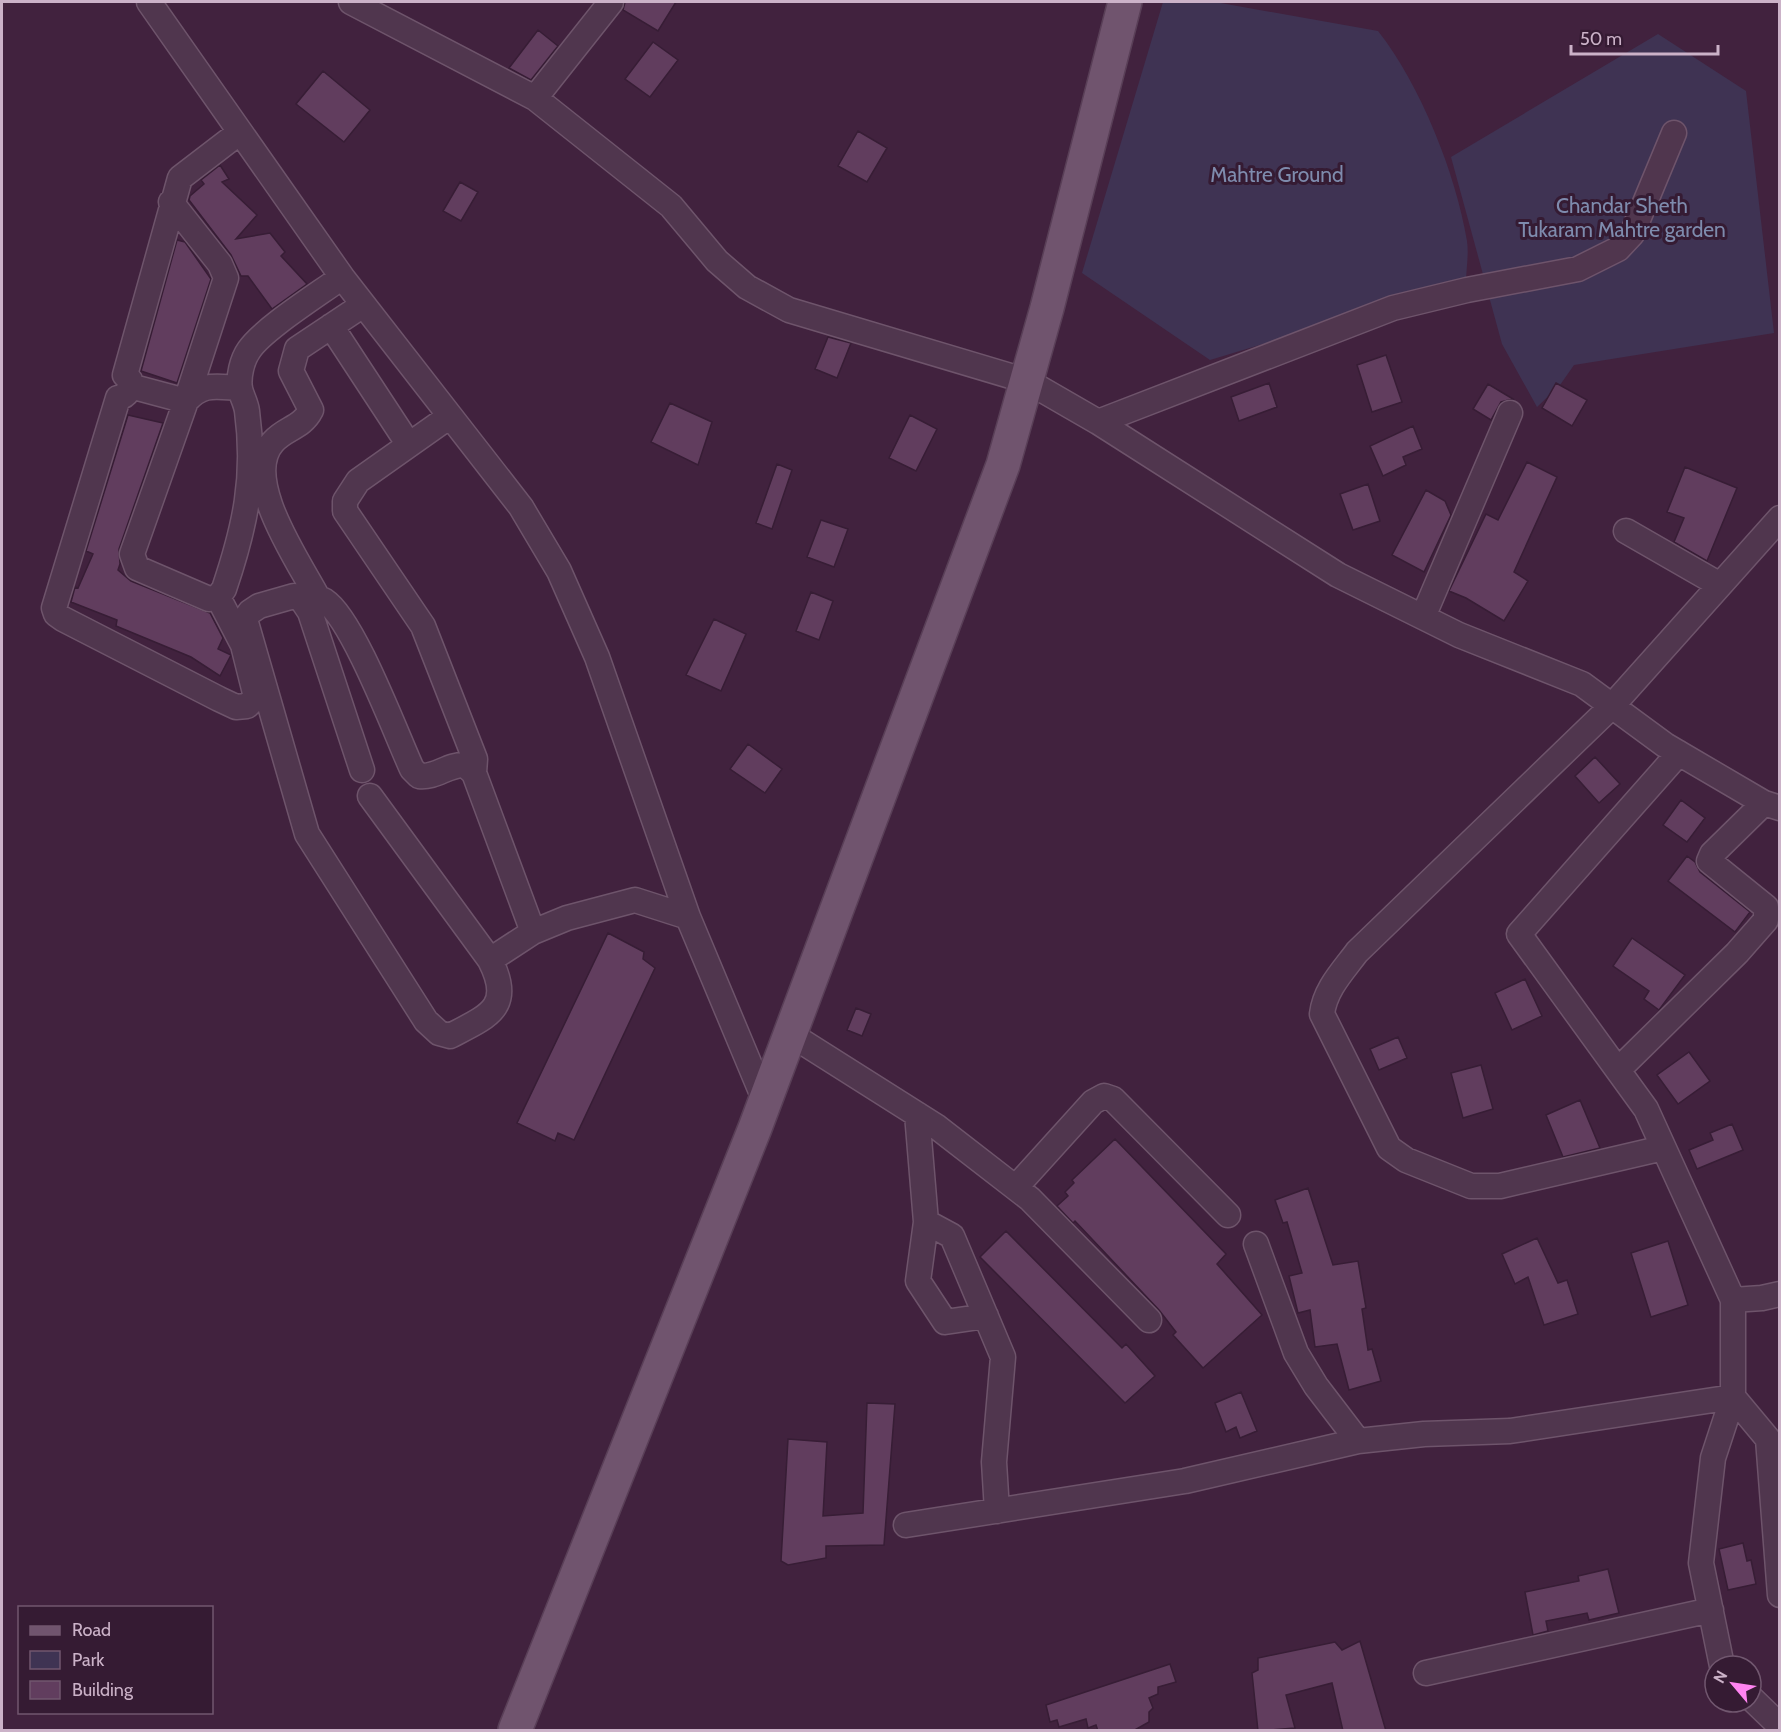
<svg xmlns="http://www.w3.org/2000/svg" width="1781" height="1732" font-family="Cabin,sans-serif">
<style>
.green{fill:#3f3353}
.building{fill:#613d5e;stroke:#371d35;stroke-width:1.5}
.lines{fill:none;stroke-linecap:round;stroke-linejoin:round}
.street-casing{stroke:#6e546b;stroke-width:27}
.primary-casing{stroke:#593f57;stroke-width:36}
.street{stroke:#50364e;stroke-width:24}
.primary{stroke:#70546e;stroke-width:33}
.labels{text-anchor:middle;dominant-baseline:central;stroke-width:6;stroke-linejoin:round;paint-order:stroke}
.park-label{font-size:21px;fill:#7e8bad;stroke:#351b33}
</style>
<rect width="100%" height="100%" fill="#41223e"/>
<path class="green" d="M 1163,2 L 1215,2 L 1378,31 C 1420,84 1456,174 1467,241 C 1469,255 1466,270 1466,283 L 1210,360 L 1082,273 Z
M 1658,34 L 1746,91 L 1774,333 L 1574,365 L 1560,385 L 1537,407 L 1502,344 L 1451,157 Z"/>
<path class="building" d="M 625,2 L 676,2 L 658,31 L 623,10 Z
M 538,30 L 558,46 L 531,80 L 509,68 Z
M 653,42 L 678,60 L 650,97 L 625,79 Z
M 323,71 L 370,110 L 344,142 L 296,104 Z
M 858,131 L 887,148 L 867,182 L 838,166 Z
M 220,165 L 229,179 L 222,182 L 257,215 L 236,239 L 270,233 L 285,252 L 281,256 L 307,284 L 272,309 L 248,276 L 241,276 L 231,255 L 189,200 L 190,196 L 204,184 L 201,180 Z
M 460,182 L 478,192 L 461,221 L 443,211 Z
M 177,240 L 185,242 L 211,279 L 177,383 L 141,371 Z
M 828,337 L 851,343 L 837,378 L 815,369 Z
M 1386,355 L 1402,402 L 1372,412 L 1357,365 Z
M 1269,383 L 1277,407 L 1239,421 L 1231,397 Z
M 1556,383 L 1587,400 L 1572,426 L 1542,408 Z
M 1488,384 L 1513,399 L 1501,402 L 1491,420 L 1473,409 Z
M 670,403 L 712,422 L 698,465 L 651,442 Z
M 128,415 L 163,423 L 119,549 L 120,564 L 118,570 L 131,581 L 210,613 L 223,638 L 218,649 L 231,655 L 220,676 L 191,657 L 116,626 L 117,620 L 71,602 L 75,587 L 78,588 L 93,554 L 86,551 Z
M 910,415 L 937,429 L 916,471 L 889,458 Z
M 1413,426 L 1422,449 L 1403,457 L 1406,465 L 1383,476 L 1370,446 Z
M 1527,462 L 1557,477 L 1514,572 L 1528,581 L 1504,621 L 1466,598 L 1449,591 L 1486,514 L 1498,520 Z
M 777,464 L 792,470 L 772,529 L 756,523 Z
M 1685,467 L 1737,488 L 1707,561 L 1674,542 L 1684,518 L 1667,512 Z
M 1368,484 L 1380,521 L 1353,530 L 1340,494 Z
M 1426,490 L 1445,501 L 1451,515 L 1424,572 L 1392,555 Z
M 821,520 L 848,529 L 834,567 L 807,557 Z
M 811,592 L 833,601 L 819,640 L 796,631 Z
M 714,619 L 746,634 L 721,691 L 686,675 Z
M 748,744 L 782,769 L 765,793 L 730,769 Z
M 1595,757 L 1620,784 L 1599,803 L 1575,776 Z
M 1681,800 L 1705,818 L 1687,842 L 1663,825 Z
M 1687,856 L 1695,862 L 1700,872 L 1750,912 L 1735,932 L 1668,881 Z
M 608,933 L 644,952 L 643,959 L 655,968 L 574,1140 L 558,1133 L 555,1141 L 517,1123 Z
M 1632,938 L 1685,975 L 1659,1010 L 1644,999 L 1649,991 L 1613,966 Z
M 1525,979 L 1542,1016 L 1512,1030 L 1495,993 Z
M 856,1008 L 871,1014 L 862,1036 L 847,1030 Z
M 1398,1037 L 1407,1058 L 1379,1070 L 1370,1049 Z
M 1689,1052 L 1710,1081 L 1678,1104 L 1657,1075 Z
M 1481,1065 L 1493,1109 L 1463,1118 L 1451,1073 Z
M 1580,1100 L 1600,1148 L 1563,1157 L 1546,1115 Z
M 1732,1124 L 1743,1150 L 1697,1169 L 1689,1150 L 1713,1140 L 1710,1133 Z
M 1115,1139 L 1226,1254 L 1217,1264 L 1262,1315 L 1203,1368 L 1173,1335 L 1176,1332 L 1159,1310 L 1075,1221 L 1073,1223 L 1057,1206 L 1068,1196 L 1065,1192 L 1074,1183 L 1072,1180 Z
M 1308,1188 L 1333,1265 L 1358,1261 L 1366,1308 L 1362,1309 L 1368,1350 L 1372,1349 L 1381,1381 L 1349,1390 L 1337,1344 L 1315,1347 L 1310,1310 L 1298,1313 L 1289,1276 L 1302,1273 L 1287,1222 L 1283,1223 L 1275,1200 Z
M 1006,1231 L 1122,1348 L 1126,1344 L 1155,1376 L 1125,1403 L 980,1257 Z
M 1537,1238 L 1558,1283 L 1567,1280 L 1578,1314 L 1544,1325 L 1528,1277 L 1515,1284 L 1502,1254 Z
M 1668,1241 L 1688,1305 L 1651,1317 L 1631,1253 Z
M 1241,1392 L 1257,1431 L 1240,1438 L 1236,1427 L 1226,1432 L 1215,1403 Z
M 867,1403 L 895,1404 L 884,1545 L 826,1546 L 826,1558 L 788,1565 L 781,1561 L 788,1439 L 827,1442 L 823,1516 L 863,1513 Z
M 1743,1543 L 1747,1561 L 1751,1560 L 1756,1584 L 1728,1590 L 1719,1549 Z
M 1608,1569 L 1619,1613 L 1589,1620 L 1587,1613 L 1546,1621 L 1548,1631 L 1533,1635 L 1525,1592 L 1579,1581 L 1578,1576 Z
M 1360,1641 L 1386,1731 L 1343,1731 L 1332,1683 L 1286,1695 L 1295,1728 L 1258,1731 L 1252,1673 L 1258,1670 L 1258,1658 L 1335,1642 L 1342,1650 Z
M 1170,1664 L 1176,1682 L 1158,1687 L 1158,1694 L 1149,1698 L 1153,1708 L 1149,1712 L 1149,1722 L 1133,1731 L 1098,1731 L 1096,1725 L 1088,1728 L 1086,1719 L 1059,1727 L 1057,1720 L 1050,1722 L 1046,1705 Z"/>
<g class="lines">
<g class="street-casing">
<path id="street" d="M 149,2 L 342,277 L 521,507 L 559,571 L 597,657 L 688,917 L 765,1101
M 351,2 L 535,98 L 671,206 L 717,261 L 747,287 L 789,310 L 1027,381 L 1098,422 L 1338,575 L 1459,635 L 1582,684 L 1665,745 L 1764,803 L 1780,808
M 535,98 L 611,2
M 331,326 L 409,445
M 130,386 L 186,401 L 226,278 L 220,264 L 171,202
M 240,388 C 216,387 203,382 186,401 L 132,554 L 137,568 L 209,599 L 218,597 L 224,589 C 245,527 256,477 247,411 C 246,403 242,397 240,389 C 238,377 242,360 249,350 C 263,329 319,294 342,277
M 450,416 L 358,481 L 345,501 L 345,511 L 423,626 L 475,759 L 474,773
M 1098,422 L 1393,308 L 1467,290 L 1578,269 L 1618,249 L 1632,234 L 1674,133
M 1626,531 L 1720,585
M 218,597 L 243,645 L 256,697 L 247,706 L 236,707 L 219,699 L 63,619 L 56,614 L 54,608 L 118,398 C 127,396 131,389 130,380 L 125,375 L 180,178 L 240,132
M 318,598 C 300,563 240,479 273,442 C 285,428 302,428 311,410 L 291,371 L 297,349 L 363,305
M 302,600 C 310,599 318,597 325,601 C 353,619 396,734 412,769 L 419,776 C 436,778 448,764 465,765 L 474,773 L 533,932
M 1423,617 L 1510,413
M 1679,753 L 1519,934 L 1646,1109 L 1733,1300
M 362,770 L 310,612 L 302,600 L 294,596 L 259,606 L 250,612 L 245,619 L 307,834 L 426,1021 L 439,1033 L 450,1036 C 489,1016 514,1007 490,960 L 533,932 L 567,918 L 635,900 L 688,917
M 370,796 L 490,960
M 790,1034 L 937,1127 L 1030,1199 L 1149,1320
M 1618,1070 L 1737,953 L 1766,920 L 1766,907 L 1709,861 L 1712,854 L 1764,803
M 917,1114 L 926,1222 L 918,1281 L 945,1322 L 986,1316
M 1663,1148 L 1500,1186 L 1471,1186 L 1406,1160 L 1389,1148 L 1322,1014 C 1325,989 1343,971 1357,952 L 1612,706 L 1780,518
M 1016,1187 L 1093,1102 L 1104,1096 L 1113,1099 L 1228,1215
M 926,1222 L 952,1236 L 1003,1357 L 994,1462 L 997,1511
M 1256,1244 L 1296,1353 L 1316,1386 L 1358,1441
M 906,1525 L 1185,1481 L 1358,1441 L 1424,1434 L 1510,1431 L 1733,1397 L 1768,1439 L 1780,1595
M 1722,1666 L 1701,1563 L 1713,1458 L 1733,1397 L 1733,1300 L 1762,1298 L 1780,1294
M 1426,1673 L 1711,1610
M 1751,1698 L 1780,1726"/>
</g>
<g class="primary-casing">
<path id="primary" d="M 515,1730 L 755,1128 L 1003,465 L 1047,308 L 1125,2"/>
</g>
<use href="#street" class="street"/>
<use href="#primary" class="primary"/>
</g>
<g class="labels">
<g class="park-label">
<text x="1277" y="174">Mahtre Ground</text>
<text x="1622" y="205">Chandar Sheth<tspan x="1622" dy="24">Tukaram Mahtre garden</tspan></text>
</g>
</g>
<rect width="1781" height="1732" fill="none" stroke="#cbb2c8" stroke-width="6"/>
<rect x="18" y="1606" width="195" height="108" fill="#351b33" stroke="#71576f" stroke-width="1.5"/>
<rect x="30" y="1626" width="30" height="9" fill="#70546e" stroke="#71576f" stroke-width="1.5"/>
<text x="72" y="1636" font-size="18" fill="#cbb2c8">Road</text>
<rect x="30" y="1651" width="30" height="18" fill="#3f3353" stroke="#71576f" stroke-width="1.5"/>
<text x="72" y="1666" font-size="18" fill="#cbb2c8">Park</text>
<rect x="30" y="1681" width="30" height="18" fill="#613d5e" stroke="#71576f" stroke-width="1.5"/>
<text x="72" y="1696" font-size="18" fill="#cbb2c8">Building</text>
<g transform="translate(1733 1684) rotate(299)"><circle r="28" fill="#351b33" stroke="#71576f" stroke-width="1.5"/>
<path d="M0-4.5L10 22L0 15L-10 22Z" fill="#ff84f1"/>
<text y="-9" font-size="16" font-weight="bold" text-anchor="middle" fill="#cbb2c8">N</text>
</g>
<path d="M1571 45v9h147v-9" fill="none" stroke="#cbb2c8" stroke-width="3"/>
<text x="1580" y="45" font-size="18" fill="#cbb2c8" stroke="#351b33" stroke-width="4.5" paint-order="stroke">50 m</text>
</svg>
